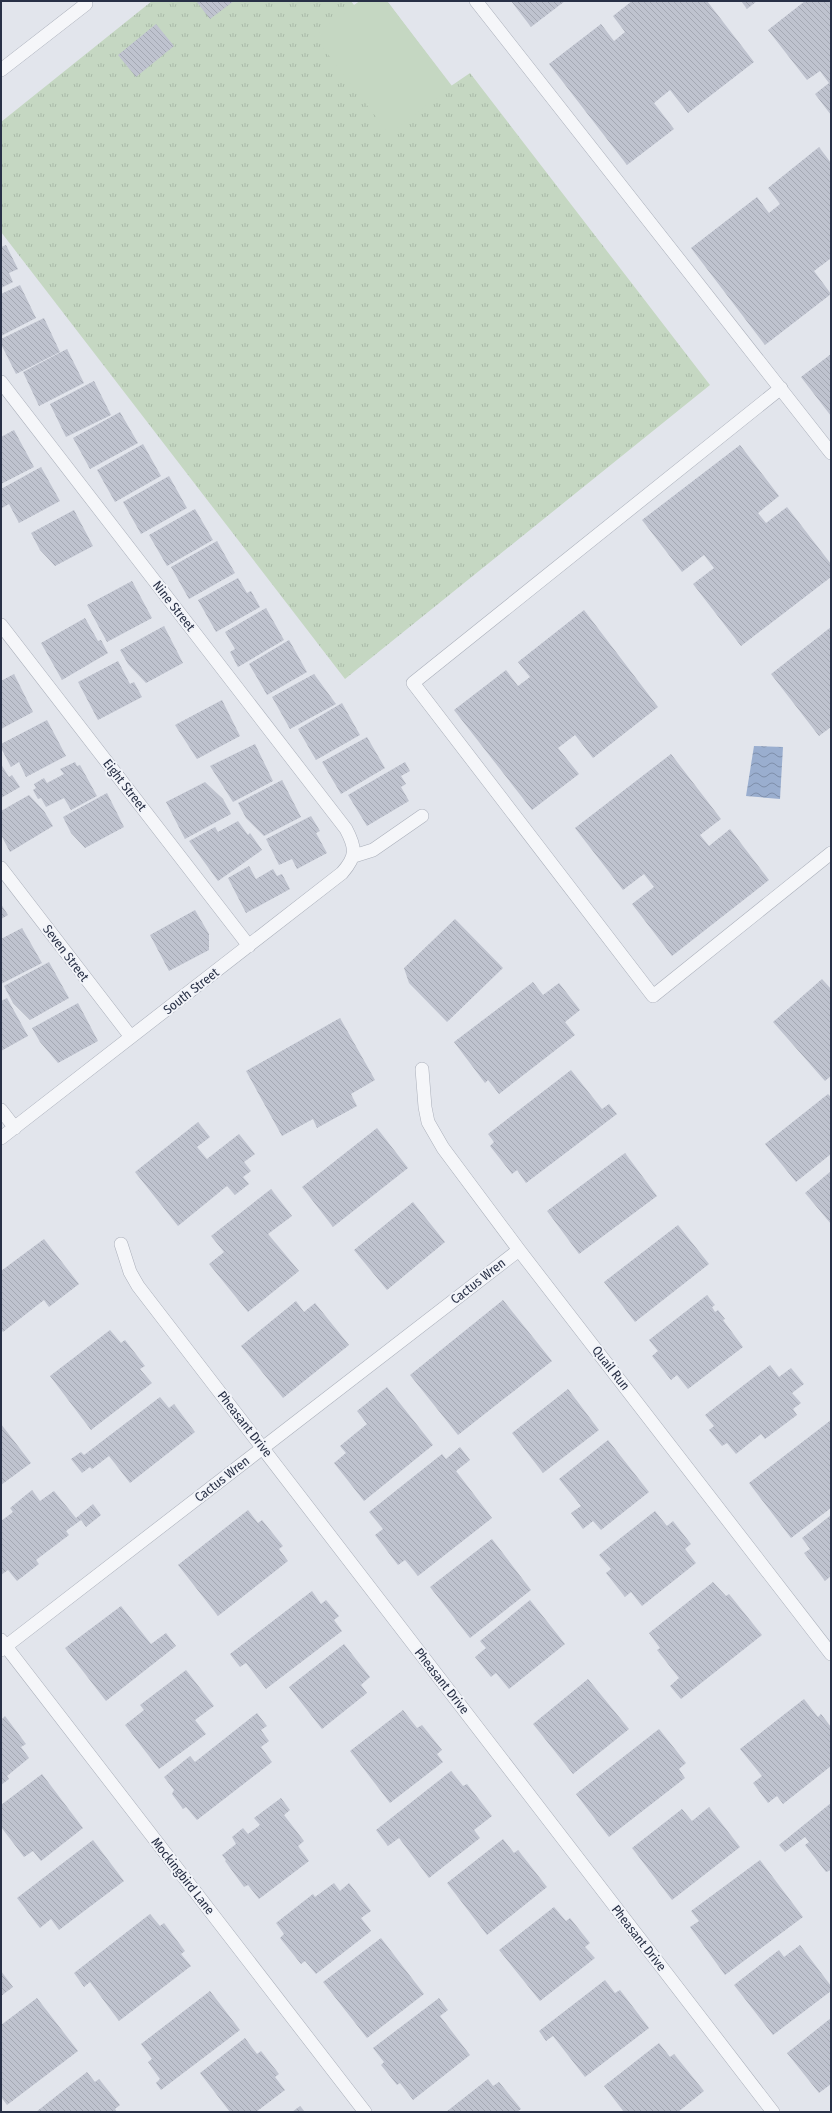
<svg xmlns="http://www.w3.org/2000/svg" width="832" height="2113" font-family="'Fira Sans Condensed',sans-serif">
<style>
.grass{fill:url(#grass-tufts)}
.garden{fill:#c5d7c2}
.water{fill:url(#water-waves)}
.building{fill:url(#building-back-hatch)}
.lines{fill:none;stroke-linecap:round;stroke-linejoin:round}
.service-casing{stroke:#aaafba;stroke-width:14}
.service{stroke:#f5f6f9;stroke-width:13}
.labels{text-anchor:middle;dominant-baseline:central;stroke-width:4;stroke-linejoin:round;paint-order:stroke}
.street-label{font-size:13px;fill:#283046;stroke:#f2f4f9}
</style>
<defs>
<pattern id="grass-tufts" width="24" height="20" patternUnits="userSpaceOnUse"><rect width="24" height="20" fill="#c5d7c2"/><path d="M3 7l-1-3M5 7V3M7 7l1-3M15 17l-1-3M17 17v-4M19 17l1-3" fill="none" stroke="#a9b9a8"/></pattern>
<pattern id="water-waves" width="16" height="10" patternUnits="userSpaceOnUse"><rect width="16" height="10" fill="#9aaecf"/><path d="M0 5q4-4 8 0t8 0" fill="none" stroke="#7e8eaa"/></pattern>
<pattern id="building-back-hatch" width="6" height="6" patternUnits="userSpaceOnUse"><rect width="6" height="6" fill="#bfc3cf"/><path d="M-1 5l2 2M0 0l6 6M5-1l2 2" fill="none" stroke="#a4a8b3"/></pattern>
</defs>
<rect width="100%" height="100%" fill="#e2e5ec"/>
<path class="grass" d="M 152,1 L 351,1 L 354,5 L 360,1 L 387,1 L 451,86 L 470,73 L 710,385 L 345,679 L 1,232 L 1,122 Z"/>
<path class="garden" d="M 360,1 L 387,1 L 452,86 L 389,134 L 314,36 Z"/>
<path class="water" d="M 754,746 L 783,747 L 780,799 L 746,796 Z"/>
<path class="building" d="M 196,1 L 234,1 L 210,19 Z
M 511,1 L 565,1 L 531,27 Z
M 632,1 L 707,1 L 754,62 L 688,113 L 670,90 L 654,103 L 674,129 L 627,165 L 549,64 L 601,24 L 614,41 L 625,32 L 613,16 Z
M 741,1 L 757,1 L 747,9 Z
M 805,1 L 831,1 L 831,115 L 815,94 L 829,83 L 820,71 L 807,80 L 768,30 Z
M 156,24 L 174,46 L 136,77 L 118,55 Z
M 819,147 L 831,163 L 831,260 L 830,259 L 814,271 L 831,294 L 765,345 L 691,248 L 757,197 L 769,213 L 780,204 L 768,188 Z
M 6,245 L 18,269 L 9,273 L 13,282 L 1,288 L 1,247 Z
M 20,285 L 36,318 L 1,336 L 1,294 Z
M 44,318 L 60,352 L 16,374 L 1,344 L 1,339 Z
M 67,349 L 84,383 L 39,406 L 23,372 Z
M 831,354 L 831,416 L 801,377 Z
M 94,381 L 111,415 L 66,437 L 50,404 Z
M 120,412 L 138,443 L 90,469 L 73,438 Z
M 14,430 L 34,467 L 1,484 L 1,437 Z
M 143,444 L 161,476 L 115,502 L 97,470 Z
M 740,445 L 779,496 L 758,513 L 766,523 L 787,507 L 831,564 L 831,577 L 741,646 L 693,584 L 714,568 L 704,555 L 682,572 L 642,520 Z
M 41,467 L 60,501 L 19,523 L 9,504 L 2,508 L 1,489 Z
M 169,476 L 187,508 L 141,534 L 123,502 Z
M 195,509 L 213,540 L 167,566 L 149,535 Z
M 74,510 L 93,546 L 55,566 L 40,550 L 31,533 Z
M 217,541 L 235,573 L 189,599 L 171,567 Z
M 238,578 L 247,593 L 251,591 L 260,607 L 216,632 L 198,600 Z
M 132,581 L 152,618 L 107,642 L 87,605 Z
M 266,608 L 284,640 L 238,667 L 230,652 L 235,649 L 225,632 Z
M 584,610 L 658,707 L 593,758 L 575,735 L 558,748 L 579,774 L 532,810 L 454,710 L 506,670 L 518,686 L 530,677 L 518,662 Z
M 85,618 L 98,641 L 101,640 L 108,653 L 62,680 L 41,643 Z
M 164,626 L 183,663 L 146,683 L 128,664 L 120,650 Z
M 831,627 L 831,727 L 819,736 L 771,674 Z
M 289,640 L 307,672 L 267,695 L 249,664 Z
M 118,661 L 130,684 L 134,682 L 142,697 L 98,720 L 78,682 Z
M 14,674 L 33,712 L 1,729 L 1,681 Z
M 314,674 L 336,704 L 290,729 L 272,697 Z
M 222,700 L 240,736 L 197,759 L 175,725 Z
M 342,703 L 360,735 L 316,760 L 298,729 Z
M 47,720 L 66,756 L 26,777 L 19,762 L 11,767 L 1,748 L 1,744 Z
M 367,737 L 385,768 L 341,794 L 322,762 Z
M 255,744 L 273,781 L 233,802 L 210,766 Z
M 671,754 L 721,819 L 700,835 L 709,846 L 730,829 L 769,880 L 672,956 L 632,904 L 654,887 L 644,874 L 623,890 L 575,828 Z
M 75,762 L 77,766 L 80,765 L 97,796 L 71,810 L 64,798 L 46,807 L 41,798 L 38,799 L 33,790 L 36,788 L 34,784 L 44,778 L 47,783 L 64,774 L 60,769 Z
M 405,762 L 410,771 L 401,776 L 406,784 L 401,787 L 409,801 L 367,826 L 348,795 Z
M 1,764 L 9,777 L 12,775 L 20,787 L 1,798 Z
M 282,780 L 301,817 L 264,836 L 246,818 L 238,803 Z
M 205,782 L 223,799 L 231,814 L 185,839 L 166,802 Z
M 107,793 L 124,827 L 85,848 L 71,833 L 63,817 Z
M 29,795 L 44,811 L 53,826 L 10,852 L 1,835 L 1,811 Z
M 311,816 L 320,831 L 316,833 L 327,853 L 297,869 L 292,859 L 279,865 L 266,839 Z
M 238,821 L 248,835 L 250,833 L 262,850 L 218,881 L 189,841 L 215,827 L 218,832 Z
M 249,866 L 256,879 L 273,869 L 277,876 L 282,874 L 290,889 L 246,913 L 228,878 Z
M 1,904 L 8,915 L 1,919 Z
M 195,910 L 209,934 L 209,950 L 169,971 L 150,935 Z
M 455,919 L 503,968 L 447,1022 L 409,983 L 404,968 Z
M 22,928 L 42,963 L 1,984 L 1,939 Z
M 49,962 L 69,998 L 30,1020 L 13,1003 L 4,986 Z
M 822,979 L 831,989 L 831,1076 L 825,1081 L 773,1022 Z
M 533,982 L 543,995 L 559,983 L 580,1010 L 565,1022 L 575,1035 L 499,1094 L 488,1080 L 485,1083 L 454,1042 Z
M 7,998 L 28,1036 L 1,1051 L 1,1001 Z
M 78,1003 L 98,1041 L 58,1063 L 40,1042 L 32,1028 Z
M 340,1018 L 375,1080 L 351,1094 L 357,1106 L 317,1128 L 313,1119 L 282,1136 L 246,1071 Z
M 571,1070 L 602,1109 L 609,1104 L 617,1114 L 526,1183 L 517,1170 L 512,1174 L 490,1146 L 494,1142 L 488,1134 Z
M 828,1094 L 831,1097 L 831,1154 L 796,1182 L 765,1144 Z
M 198,1122 L 210,1137 L 197,1147 L 207,1159 L 239,1134 L 255,1154 L 244,1162 L 251,1171 L 243,1177 L 249,1184 L 235,1195 L 227,1186 L 178,1226 L 135,1172 Z
M 377,1128 L 408,1168 L 333,1227 L 302,1187 Z
M 625,1153 L 657,1196 L 579,1254 L 547,1211 Z
M 831,1171 L 831,1224 L 805,1193 Z
M 271,1189 L 292,1216 L 268,1234 L 299,1271 L 248,1312 L 209,1264 L 224,1252 L 211,1236 Z
M 413,1202 L 445,1242 L 387,1290 L 354,1250 Z
M 678,1225 L 709,1264 L 635,1322 L 604,1282 Z
M 44,1239 L 79,1284 L 49,1307 L 44,1300 L 3,1332 L 1,1329 L 1,1271 Z
M 707,1295 L 715,1305 L 712,1307 L 715,1312 L 718,1310 L 725,1319 L 723,1320 L 743,1347 L 688,1389 L 677,1375 L 671,1380 L 652,1356 L 658,1351 L 649,1340 Z
M 503,1300 L 552,1361 L 458,1435 L 410,1375 Z
M 296,1301 L 304,1312 L 315,1303 L 349,1345 L 283,1398 L 241,1346 Z
M 110,1330 L 121,1343 L 125,1340 L 145,1366 L 140,1369 L 152,1383 L 91,1430 L 50,1376 Z
M 770,1365 L 779,1377 L 791,1368 L 804,1384 L 792,1393 L 801,1403 L 793,1409 L 797,1415 L 765,1439 L 761,1434 L 736,1454 L 727,1443 L 722,1446 L 709,1430 L 714,1426 L 705,1415 Z
M 387,1387 L 433,1445 L 364,1501 L 334,1463 L 346,1453 L 340,1446 L 367,1424 L 357,1411 Z
M 568,1389 L 599,1430 L 543,1473 L 512,1433 Z
M 160,1397 L 169,1408 L 174,1404 L 195,1432 L 130,1483 L 109,1456 L 92,1469 L 90,1467 L 82,1473 L 71,1459 L 81,1452 L 84,1455 Z
M 831,1420 L 831,1508 L 791,1538 L 749,1483 Z
M 1,1424 L 31,1463 L 1,1485 Z
M 608,1440 L 649,1492 L 601,1530 L 593,1521 L 583,1529 L 571,1513 L 581,1506 L 559,1479 Z
M 460,1447 L 470,1460 L 456,1471 L 492,1518 L 418,1576 L 405,1560 L 398,1565 L 375,1535 L 383,1529 L 369,1512 L 442,1454 L 446,1459 Z
M 32,1490 L 40,1501 L 54,1491 L 76,1518 L 93,1504 L 101,1515 L 86,1527 L 81,1520 L 66,1531 L 69,1535 L 36,1560 L 39,1564 L 17,1581 L 8,1570 L 1,1575 L 1,1521 L 13,1512 L 10,1508 Z
M 248,1510 L 258,1523 L 262,1520 L 283,1546 L 279,1549 L 288,1561 L 218,1616 L 178,1565 Z
M 655,1511 L 667,1526 L 673,1521 L 691,1544 L 685,1549 L 696,1563 L 642,1606 L 631,1592 L 625,1597 L 606,1573 L 611,1569 L 599,1555 Z
M 831,1515 L 831,1576 L 825,1581 L 804,1553 L 810,1549 L 802,1538 Z
M 492,1539 L 531,1590 L 470,1638 L 430,1587 Z
M 713,1582 L 726,1596 L 729,1594 L 762,1635 L 681,1699 L 670,1686 L 679,1678 L 657,1650 L 660,1648 L 649,1633 Z
M 312,1591 L 321,1604 L 326,1600 L 339,1616 L 334,1620 L 342,1631 L 266,1689 L 246,1663 L 240,1667 L 230,1654 Z
M 530,1600 L 565,1644 L 509,1689 L 496,1673 L 491,1677 L 475,1657 L 486,1648 L 480,1641 Z
M 121,1606 L 151,1644 L 166,1633 L 176,1646 L 106,1701 L 65,1648 Z
M 344,1644 L 370,1677 L 361,1685 L 367,1693 L 322,1729 L 289,1687 Z
M 186,1670 L 214,1706 L 195,1720 L 206,1734 L 159,1769 L 125,1725 L 144,1710 L 140,1705 Z
M 588,1679 L 629,1729 L 573,1774 L 533,1724 Z
M 804,1699 L 818,1717 L 821,1714 L 831,1727 L 831,1766 L 783,1804 L 777,1796 L 768,1803 L 753,1783 L 762,1776 L 740,1749 Z
M 403,1710 L 417,1728 L 422,1725 L 442,1750 L 437,1754 L 443,1762 L 390,1803 L 350,1751 Z
M 257,1713 L 267,1726 L 261,1730 L 269,1741 L 261,1747 L 272,1762 L 197,1820 L 186,1807 L 183,1809 L 172,1794 L 174,1790 L 164,1777 L 190,1756 L 195,1762 Z
M 5,1716 L 26,1744 L 21,1747 L 29,1758 L 7,1776 L 9,1779 L 1,1785 L 1,1720 Z
M 659,1729 L 686,1763 L 679,1769 L 685,1778 L 609,1837 L 576,1794 Z
M 451,1771 L 463,1786 L 467,1784 L 492,1816 L 474,1830 L 480,1838 L 429,1878 L 399,1838 L 388,1846 L 376,1830 Z
M 42,1774 L 83,1828 L 41,1861 L 33,1851 L 24,1857 L 1,1827 L 1,1805 Z
M 281,1798 L 290,1810 L 284,1815 L 304,1841 L 298,1846 L 309,1861 L 259,1899 L 248,1885 L 244,1887 L 225,1861 L 226,1860 L 222,1855 L 236,1844 L 232,1837 L 243,1828 L 248,1834 L 260,1825 L 254,1818 Z
M 831,1803 L 831,1870 L 826,1872 L 805,1845 L 809,1842 L 805,1837 L 785,1852 L 779,1845 Z
M 709,1807 L 740,1847 L 672,1900 L 632,1848 L 682,1809 L 692,1821 Z
M 503,1839 L 514,1853 L 518,1850 L 547,1887 L 487,1935 L 447,1883 Z
M 93,1840 L 124,1881 L 59,1930 L 51,1919 L 40,1928 L 17,1898 Z
M 760,1860 L 803,1917 L 725,1975 L 690,1927 L 699,1921 L 691,1911 Z
M 334,1883 L 340,1891 L 349,1883 L 371,1911 L 361,1918 L 371,1931 L 316,1974 L 305,1961 L 301,1964 L 280,1938 L 284,1934 L 276,1923 L 313,1894 L 315,1897 Z
M 554,1907 L 566,1921 L 570,1918 L 590,1943 L 585,1947 L 595,1958 L 540,2001 L 499,1950 Z
M 150,1914 L 160,1926 L 164,1923 L 185,1951 L 181,1954 L 191,1966 L 119,2021 L 90,1982 L 84,1987 L 74,1973 Z
M 381,1938 L 424,1994 L 367,2038 L 323,1982 Z
M 800,1945 L 831,1986 L 831,1991 L 773,2035 L 734,1985 L 779,1950 L 784,1957 Z
M 1,1971 L 13,1987 L 1,1996 Z
M 605,1980 L 615,1993 L 620,1990 L 649,2028 L 585,2077 L 553,2036 L 546,2041 L 539,2031 Z
M 210,1991 L 240,2030 L 161,2090 L 156,2083 L 160,2079 L 148,2062 L 152,2059 L 141,2044 Z
M 37,1998 L 78,2051 L 7,2105 L 1,2097 L 1,2025 Z
M 439,1998 L 448,2010 L 440,2016 L 470,2055 L 413,2100 L 400,2083 L 397,2085 L 381,2065 L 384,2062 L 373,2048 Z
M 831,2018 L 831,2084 L 819,2093 L 787,2053 Z
M 245,2038 L 257,2054 L 261,2051 L 279,2074 L 275,2077 L 285,2090 L 256,2112 L 230,2112 L 200,2073 Z
M 659,2043 L 670,2057 L 674,2054 L 704,2091 L 678,2112 L 624,2112 L 604,2086 Z
M 87,2072 L 95,2082 L 99,2079 L 120,2105 L 115,2109 L 117,2112 L 36,2112 Z
M 488,2079 L 493,2086 L 499,2082 L 521,2109 L 517,2112 L 446,2112 Z
M 300,2106 L 305,2112 L 292,2112 Z"/>
<g class="lines">
<g class="service-casing">
<path id="service" d="M 476,1 L 831,453
M 1,70 L 86,4 L 84,1
M 1,382 L 346,829 C 356,848 357,856 342,873 L 1,1138
M 781,388 L 413,683 L 653,996 L 831,853
M 1,625 L 249,946
M 354,856 L 373,850 L 422,816
M 1,868 L 131,1037
M 422,1069 L 425,1107 L 428,1122 L 443,1148 L 519,1250 L 831,1654
M 1,1110 L 15,1128
M 121,1244 L 130,1272 L 138,1286 L 773,2112
M 1,1640 L 365,2112
M 1,1650 L 519,1250"/>
</g>
<use href="#service" class="service"/>
</g>
<g class="labels">
<g class="street-label">
<text transform="translate(174 606) rotate(52)">Nine Street</text>
<text transform="translate(125 785) rotate(52)">Eight Street</text>
<text transform="translate(66 953) rotate(53)">Seven Street</text>
<text transform="translate(191 991) rotate(-38)">South Street</text>
<text transform="translate(478 1281) rotate(-38)">Cactus Wren</text>
<text transform="translate(611 1368) rotate(52)">Quail Run</text>
<text transform="translate(245 1424) rotate(52)">Pheasant Drive</text>
<text transform="translate(222 1479) rotate(-38)">Cactus Wren</text>
<text transform="translate(442 1681) rotate(52)">Pheasant Drive</text>
<text transform="translate(183 1876) rotate(52)">Mockingbird Lane</text>
<text transform="translate(639 1938) rotate(52)">Pheasant Drive</text>
</g>
</g>
<rect width="832" height="2113" fill="none" stroke="#283046" stroke-width="4"/>
</svg>
